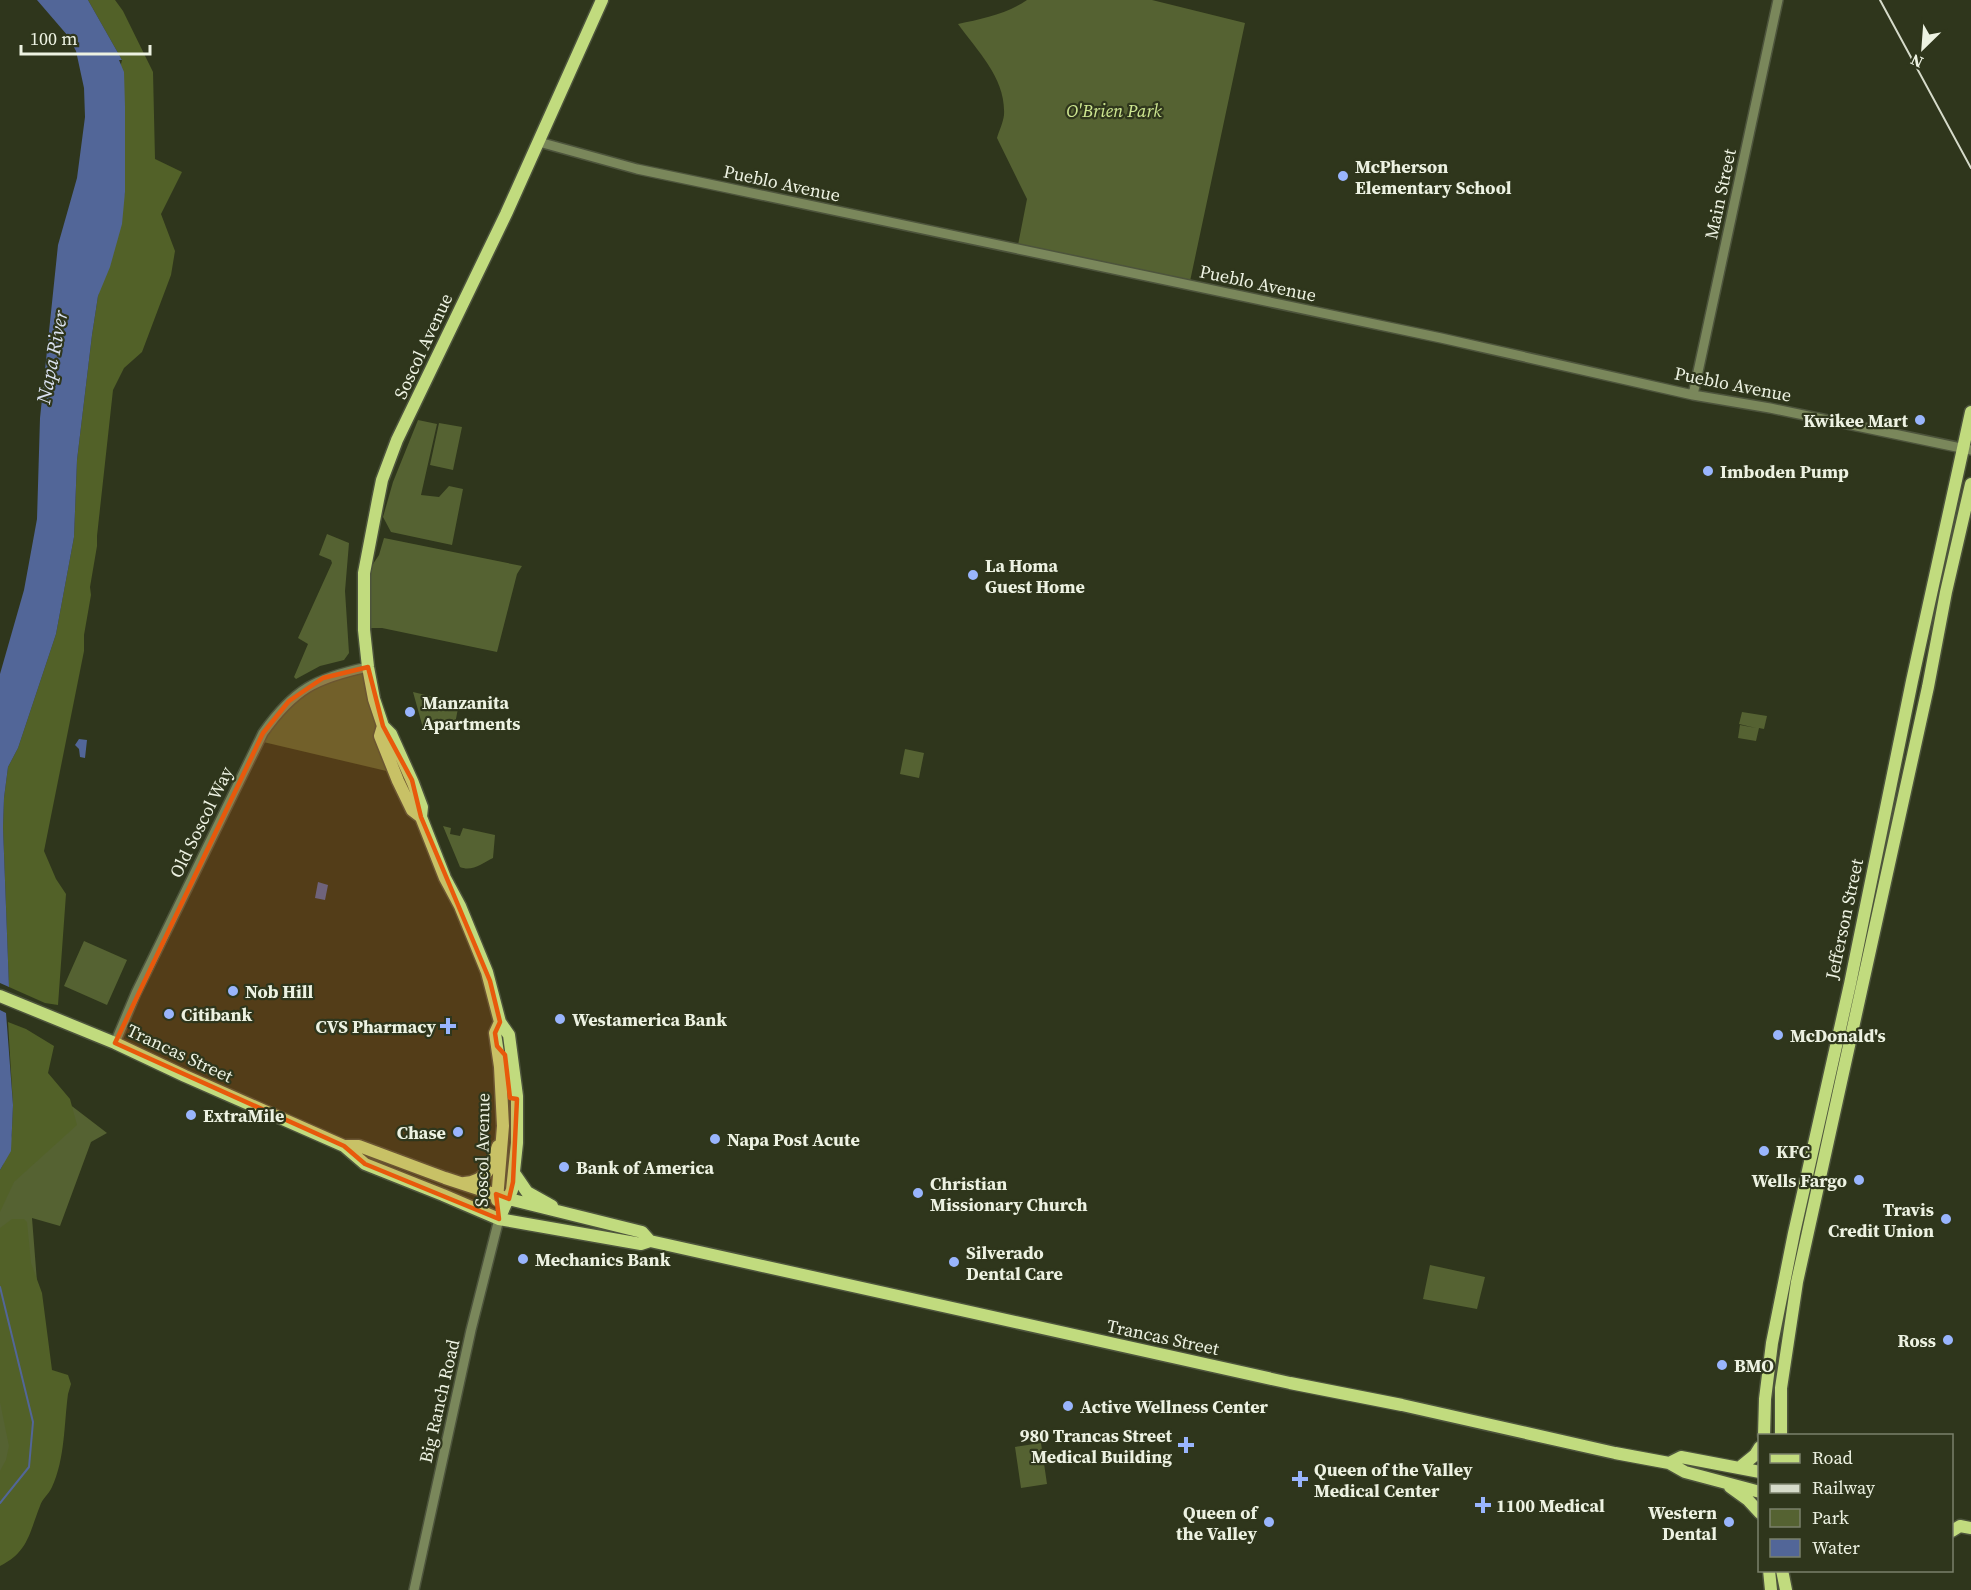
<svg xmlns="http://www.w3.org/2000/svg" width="1971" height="1590" font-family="'Source Serif 4',serif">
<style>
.green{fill:#556232}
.forest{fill:#526128}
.water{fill:#526698}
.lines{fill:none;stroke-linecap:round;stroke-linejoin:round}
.stream{stroke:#526698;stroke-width:2}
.minor-casing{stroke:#4d543c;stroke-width:12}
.major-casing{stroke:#4d543c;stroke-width:15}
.minor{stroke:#7a875b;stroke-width:9}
.major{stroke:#c1db7e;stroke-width:12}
.rail{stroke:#d6dbca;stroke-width:2}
.marked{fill:#e8590c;fill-opacity:0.2;stroke:#e8590c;stroke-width:4.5;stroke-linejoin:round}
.poi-dot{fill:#99b5fd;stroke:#2f361c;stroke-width:2}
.labels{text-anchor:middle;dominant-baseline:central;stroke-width:4.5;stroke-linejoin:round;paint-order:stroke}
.park-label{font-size:18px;font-style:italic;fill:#cee791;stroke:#2f361c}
.poi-label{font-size:18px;font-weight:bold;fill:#edf2e2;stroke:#2f361c;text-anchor:start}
.street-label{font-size:18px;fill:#edf2e2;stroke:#2f361c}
.water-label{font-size:20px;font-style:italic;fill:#dae1f0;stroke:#2f361c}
</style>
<rect width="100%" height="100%" fill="#2f361c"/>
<path class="green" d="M 1027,0 L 1152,0 L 1245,23 L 1189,286 L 1017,250 L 1027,199 L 997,138 C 999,131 1003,123 1004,115 C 1006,78 978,52 958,24 C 982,19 1007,14 1027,0 Z
M 418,420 L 437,424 L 421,495 L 439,497 L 449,486 L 463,489 L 452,545 L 391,532 L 383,517 L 393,482 Z
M 439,423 L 462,427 L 453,470 L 430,465 Z
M 327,534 L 349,543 L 345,591 L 349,653 L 344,660 L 320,666 L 296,679 L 294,677 L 308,644 L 298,638 L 332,563 L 331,560 L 319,555 Z
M 384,538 L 522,566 L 517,574 L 497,652 L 382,628 L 370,628 L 368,597 L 371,567 L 379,555 Z
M 363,668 L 372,712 L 395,773 L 259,741 L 263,733 L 311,684 Z
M 413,692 L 459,703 L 455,724 L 428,732 L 426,727 L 423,728 Z
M 1742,712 L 1767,716 L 1764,729 L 1759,728 L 1756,741 L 1738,738 L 1740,725 L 1756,728 L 1739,724 Z
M 905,749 L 924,753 L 919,778 L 900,774 Z
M 443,826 L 451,828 L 450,834 L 460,836 L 463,828 L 495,835 L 493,858 C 483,863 472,872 460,867 Z
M 84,941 L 127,960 L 107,1005 L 64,986 Z
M 30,1074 L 107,1133 L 91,1142 L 60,1226 L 32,1218 L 45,1384 L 0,1487 L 0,1176 Z
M 1430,1265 L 1485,1277 L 1477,1309 L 1423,1299 Z
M 1041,1443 L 1047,1484 L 1021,1488 L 1015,1447 Z"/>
<path class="forest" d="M 88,0 L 115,0 L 123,11 L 153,72 L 155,159 L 182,172 L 161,214 L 175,251 L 171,275 L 142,352 L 124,368 L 113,390 L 97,536 L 97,546 L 90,587 L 91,595 L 84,635 L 84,651 L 44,851 L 56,879 L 66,894 L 58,1005 L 45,1003 L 9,987 L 3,827 L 4,798 L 8,767 L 18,748 L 56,634 L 74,537 L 77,460 L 92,335 L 98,296 L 125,192 L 125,106 L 116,85 L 122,60 Z
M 8,1022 L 26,1029 L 54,1046 L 48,1073 L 70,1099 L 77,1125 L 14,1182 L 0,1212 L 0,1170 L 11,1151 L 13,1105 Z
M 12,1219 L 24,1219 L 27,1222 L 31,1263 L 42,1293 L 52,1370 L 68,1375 L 71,1384 L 68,1394 C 64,1424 65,1459 52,1487 C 49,1494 42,1499 40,1506 C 29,1534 28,1552 0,1566 L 0,1471 L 6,1460 L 9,1446 L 0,1402 L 0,1228 Z"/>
<path class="water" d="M 37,0 L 88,0 L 122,60 L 119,60 L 124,72 L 125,106 L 125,192 L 122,224 L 110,267 L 98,296 L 92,335 L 77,460 L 74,537 L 56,634 L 18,748 L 8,767 L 4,798 L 3,827 L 9,987 L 0,983 L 0,674 L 24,590 L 37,519 L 40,418 L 58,245 L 77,178 L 85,117 L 84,88 L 76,51 L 68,36 Z
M 79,739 L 87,740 L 85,758 L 80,757 L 79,749 L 75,745 Z
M 318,882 L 328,885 L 325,900 L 315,898 Z
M 0,1010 L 6,1013 L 13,1105 L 11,1151 L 0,1170 Z"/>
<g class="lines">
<path class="stream" d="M 0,1287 L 33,1422 L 29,1467 L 0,1503"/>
<g class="minor-casing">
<path id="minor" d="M 539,142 L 637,169 L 728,188 L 1441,338 L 1693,395 L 1770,408 L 1971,450
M 1693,395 L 1778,0
M 115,1043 L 136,993 L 263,733 C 294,689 316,678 368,667
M 414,1590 L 471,1330 L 499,1219"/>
</g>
<g class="major-casing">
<path id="major" d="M 383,726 L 380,736 L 398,781 L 412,810 L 421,817
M 0,996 L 115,1043 L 185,1076 L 344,1146 L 365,1164 L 443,1195 L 499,1219 L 641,1244 L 650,1241 L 1290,1383 L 1402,1405 L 1615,1453 L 1669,1463 L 1685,1472 L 1760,1492
M 344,1146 L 359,1146 L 445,1178 L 509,1199 L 642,1232 L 650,1241
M 514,1173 L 527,1192 L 552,1206
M 464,1183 C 487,1182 492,1165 498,1146
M 497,1200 L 503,1126 L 500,1067 L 495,1033 L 500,1022
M 499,1219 L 512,1190 L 517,1143 L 517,1096 L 509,1035 L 500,1022 L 487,972 L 460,906 L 445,878 L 421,817 L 422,807 L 413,783 L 391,734 L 383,726 L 374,699 L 368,667 L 364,630 L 364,573 L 378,500 L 382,480 L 397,440 L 506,214 L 602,0
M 1764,1436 L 1765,1399 L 1772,1343 L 1794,1233 L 1850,984 L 1912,681 L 1971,412
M 1781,1436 L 1781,1388 L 1797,1282 L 1928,687 L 1946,592 L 1971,484
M 1669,1463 L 1681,1457 L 1760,1472
M 1739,1468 L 1755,1455 L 1760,1447
M 1730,1487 L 1748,1500 L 1760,1513
M 1952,1531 L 1960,1526 L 1971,1528
M 1769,1570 L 1771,1590
M 1782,1570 L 1786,1590"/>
</g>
<use href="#minor" class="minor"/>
<use href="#major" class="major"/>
<path class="rail" d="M 1880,0 L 1971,168"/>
</g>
<path class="marked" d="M 368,667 L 383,726 L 412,780 L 421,817 L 490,981 L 500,1022 L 495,1033 L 497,1046 L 505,1055 L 510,1098 L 517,1099 L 513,1182 L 509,1199 L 496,1194 L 499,1219 L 365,1164 L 344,1146 L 115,1043 L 263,733 L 289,701 L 323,678 Z"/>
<g class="poi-dot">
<circle cx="1343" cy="176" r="6"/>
<circle cx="1920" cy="420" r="6"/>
<circle cx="1708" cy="471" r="6"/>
<circle cx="973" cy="575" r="6"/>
<circle cx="410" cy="712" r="6"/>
<circle cx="233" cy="991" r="6"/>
<circle cx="169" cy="1014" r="6"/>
<circle cx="560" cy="1019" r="6"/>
<path d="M445 1017h6v6h6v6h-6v6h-6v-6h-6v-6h6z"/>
<circle cx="1778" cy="1035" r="6"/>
<circle cx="191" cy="1115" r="6"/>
<circle cx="458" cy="1132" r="6"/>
<circle cx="715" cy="1139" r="6"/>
<circle cx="1764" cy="1151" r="6"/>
<circle cx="564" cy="1167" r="6"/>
<circle cx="1859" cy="1180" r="6"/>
<circle cx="918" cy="1193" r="6"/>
<circle cx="1946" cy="1219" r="6"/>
<circle cx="523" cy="1259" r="6"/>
<circle cx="954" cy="1262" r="6"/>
<circle cx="1948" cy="1340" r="6"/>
<circle cx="1722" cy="1365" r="6"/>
<circle cx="1068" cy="1406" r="6"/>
<path d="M1183 1436h6v6h6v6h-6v6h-6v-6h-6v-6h6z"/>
<path d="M1297 1470h6v6h6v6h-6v6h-6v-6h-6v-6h6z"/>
<path d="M1480 1496h6v6h6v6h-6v6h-6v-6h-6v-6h6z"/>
<circle cx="1269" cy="1522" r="6"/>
<circle cx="1729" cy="1522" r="6"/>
</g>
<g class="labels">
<g class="park-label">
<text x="1114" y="110">O'Brien Park</text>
</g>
<g class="poi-label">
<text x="1355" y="166">McPherson<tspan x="1355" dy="21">Elementary School</tspan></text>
<text x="1908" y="420" text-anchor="end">Kwikee Mart</text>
<text x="1720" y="471">Imboden Pump</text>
<text x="985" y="565">La Homa<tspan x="985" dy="21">Guest Home</tspan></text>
<text x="422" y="702">Manzanita<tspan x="422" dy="21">Apartments</tspan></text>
<text x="245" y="991">Nob Hill</text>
<text x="181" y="1014">Citibank</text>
<text x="572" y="1019">Westamerica Bank</text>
<text x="436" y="1026" text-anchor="end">CVS Pharmacy</text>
<text x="1790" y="1035">McDonald's</text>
<text x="203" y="1115">ExtraMile</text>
<text x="446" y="1132" text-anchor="end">Chase</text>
<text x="727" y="1139">Napa Post Acute</text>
<text x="1776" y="1151">KFC</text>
<text x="576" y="1167">Bank of America</text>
<text x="1847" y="1180" text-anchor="end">Wells Fargo</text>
<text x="930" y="1183">Christian<tspan x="930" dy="21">Missionary Church</tspan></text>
<text x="1934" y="1209" text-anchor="end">Travis<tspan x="1934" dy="21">Credit Union</tspan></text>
<text x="966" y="1252">Silverado<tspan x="966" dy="21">Dental Care</tspan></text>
<text x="535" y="1259">Mechanics Bank</text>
<text x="1936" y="1340" text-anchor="end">Ross</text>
<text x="1734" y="1365">BMO</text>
<text x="1080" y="1406">Active Wellness Center</text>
<text x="1172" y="1435" text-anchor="end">980 Trancas Street<tspan x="1172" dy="21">Medical Building</tspan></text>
<text x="1314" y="1469">Queen of the Valley<tspan x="1314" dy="21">Medical Center</tspan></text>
<text x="1496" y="1505">1100 Medical</text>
<text x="1257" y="1512" text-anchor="end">Queen of<tspan x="1257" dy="21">the Valley</tspan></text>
<text x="1717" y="1512" text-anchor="end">Western<tspan x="1717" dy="21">Dental</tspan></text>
</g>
<g class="street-label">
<text transform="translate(782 183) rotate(12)">Pueblo Avenue</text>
<text transform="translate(1720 194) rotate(-78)">Main Street</text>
<text transform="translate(1258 283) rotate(12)">Pueblo Avenue</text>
<text transform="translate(423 346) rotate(-65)">Soscol Avenue</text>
<text transform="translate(1733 384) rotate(11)">Pueblo Avenue</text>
<text transform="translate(201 822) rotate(-64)">Old Soscol Way</text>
<text transform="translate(1844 919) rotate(-78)">Jefferson Street</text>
<text transform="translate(180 1053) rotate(25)">Trancas Street</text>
<text transform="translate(482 1150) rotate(-89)">Soscol Avenue</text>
<text transform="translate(1163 1337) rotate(12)">Trancas Street</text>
<text transform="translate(439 1401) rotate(-77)">Big Ranch Road</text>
</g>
<g class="water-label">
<text transform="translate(52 357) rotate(-79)">Napa River</text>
</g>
</g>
<rect x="1758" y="1434" width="195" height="138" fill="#2f361c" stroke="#7b816b" stroke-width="1.5"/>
<rect x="1770" y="1454" width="30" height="9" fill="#c1db7e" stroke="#7b816b" stroke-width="1.5"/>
<text x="1812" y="1464" font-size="18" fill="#edf2e2">Road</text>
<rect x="1770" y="1484" width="30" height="9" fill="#d6dbca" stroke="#7b816b" stroke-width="1.5"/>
<text x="1812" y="1494" font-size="18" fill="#edf2e2">Railway</text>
<rect x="1770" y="1509" width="30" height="18" fill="#556232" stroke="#7b816b" stroke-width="1.5"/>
<text x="1812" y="1524" font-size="18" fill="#edf2e2">Park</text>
<rect x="1770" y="1539" width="30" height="18" fill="#526698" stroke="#7b816b" stroke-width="1.5"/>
<text x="1812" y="1554" font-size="18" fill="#edf2e2">Water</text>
<g transform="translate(1923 48) rotate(205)" stroke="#2f361c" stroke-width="4.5" paint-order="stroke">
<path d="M0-4.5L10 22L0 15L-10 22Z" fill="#edf2e2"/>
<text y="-9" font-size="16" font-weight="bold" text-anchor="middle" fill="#edf2e2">N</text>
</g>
<path d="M21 45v9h129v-9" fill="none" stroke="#edf2e2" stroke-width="3"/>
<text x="30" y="45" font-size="18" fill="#edf2e2" stroke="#2f361c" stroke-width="4.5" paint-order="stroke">100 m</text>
</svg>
